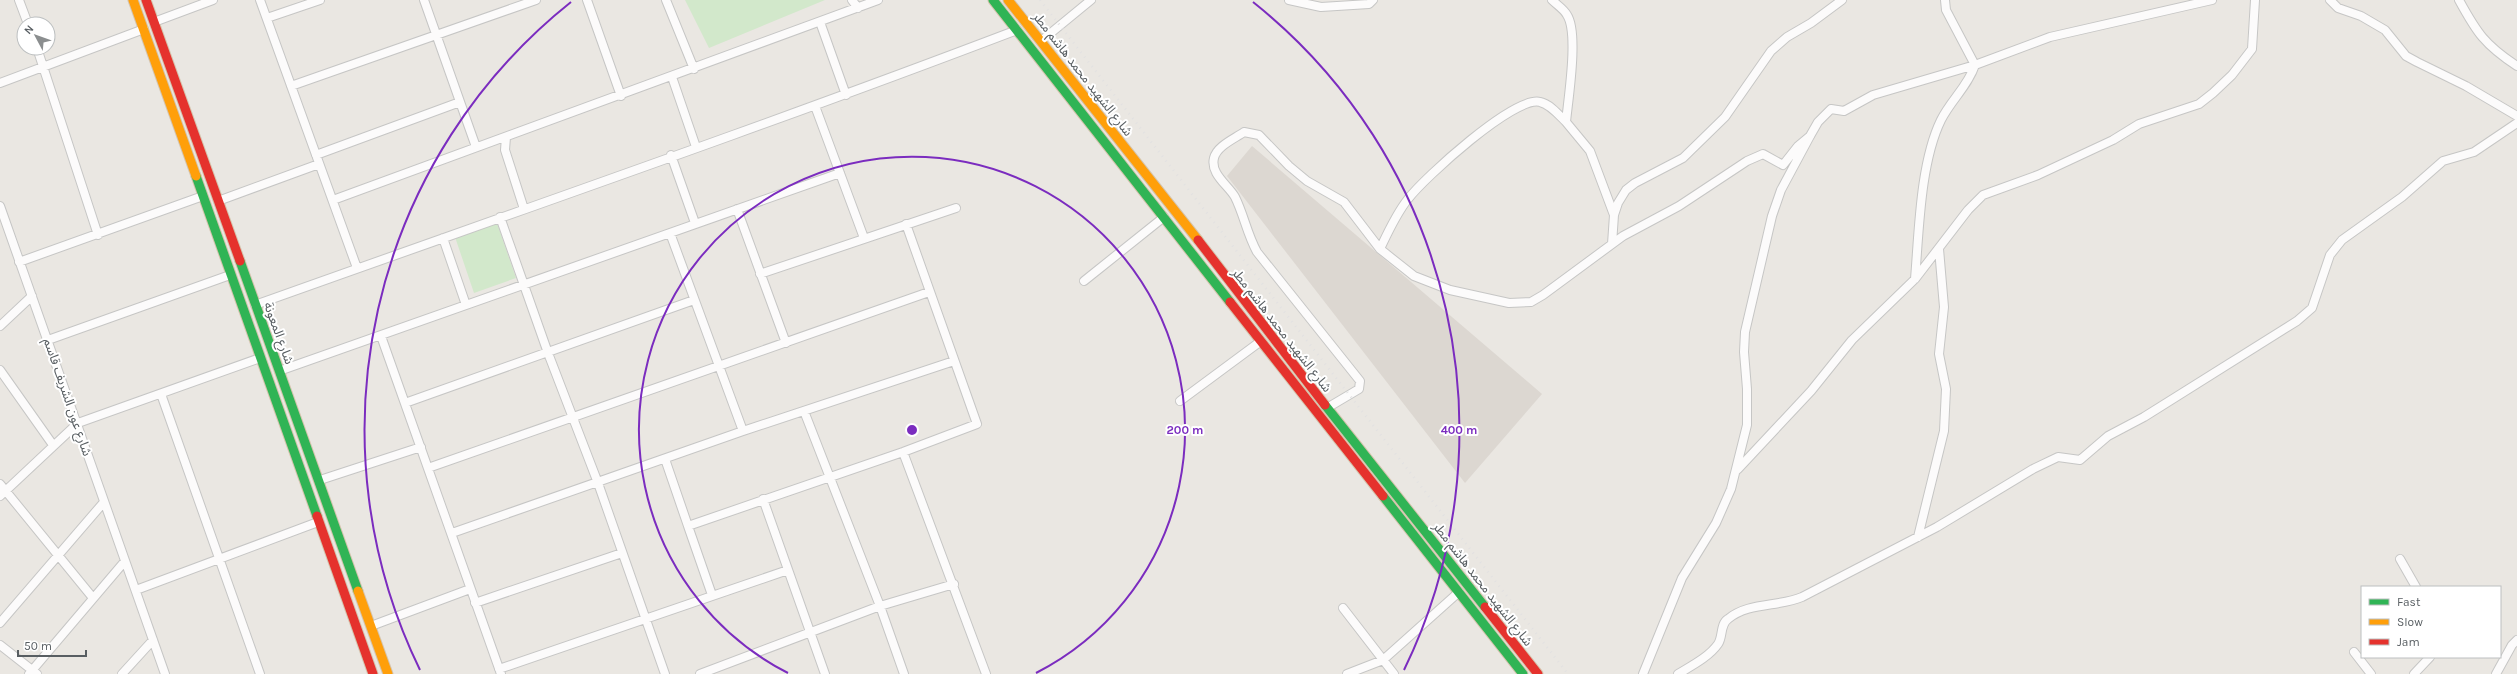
<svg xmlns="http://www.w3.org/2000/svg" width="2517" height="674" font-family="Karla,'Noto Sans Arabic',sans-serif">
<style>
.education{fill:#dcd7d1}
.green{fill:#d2e8cb}
.lines{fill:none;stroke-linecap:round;stroke-linejoin:round}
.street-casing{stroke:#c6c6c5;stroke-width:10}
.fast-casing{stroke:#d5c4ad;stroke-width:11}
.slow-casing{stroke:#d5c4ad;stroke-width:11}
.jam-casing{stroke:#d5c4ad;stroke-width:11}
.street{stroke:#fcfbfb;stroke-width:8}
.fast{stroke:#30b455;stroke-width:9}
.slow{stroke:#ff9f0a;stroke-width:9}
.jam{stroke:#e5322d;stroke-width:9}
.rail{stroke:#e2e1e1;stroke-width:2.5;stroke-dasharray:1 5;stroke-linecap:butt}
.ring{fill:none;stroke:#7b2cbf;stroke-width:2}
.labels{text-anchor:middle;dominant-baseline:central;stroke-width:4;stroke-linejoin:round;paint-order:stroke}
.street-label{font-size:13px;fill:#585e62;stroke:#fff}
.centre{fill:#7b2cbf;stroke:#fff;stroke-width:2}
.ring-label{font-size:12px;text-anchor:middle;font-weight:bold;fill:#7b2cbf;stroke:#fff;stroke-width:4;stroke-linejoin:round;paint-order:stroke}
</style>
<rect width="100%" height="100%" fill="#eae7e2"/>
<path class="education" d="M 1252,146 L 1542,394 L 1465,483 L 1227,176 Z"/>
<path class="green" d="M 685,0 L 825,0 L 709,48 Z
M 497,223 L 516,278 L 474,293 L 455,237 Z"/>
<g class="lines">
<g class="street-casing">
<path id="street" d="M 19,0 L 28,24
M 260,0 L 357,268
M 424,0 L 476,147
M 587,0 L 621,96
M 666,0 L 694,69
M 852,0 L 858,8
M 1289,0 L 1321,7 L 1369,4 L 1373,0
M 1552,0 C 1557,5 1564,9 1567,15 C 1579,33 1568,100 1566,122 L 1590,151 L 1614,215
M 2330,0 L 2338,8 L 2361,16 L 2385,30 L 2406,56 L 2417,62 L 2466,86 L 2517,116
M 2459,0 C 2477,33 2485,45 2517,66
M 267,18 L 320,0
M 154,22 L 213,0
M 820,22 L 846,95
M 1041,41 L 1091,0
M 37,48 L 98,235
M 672,77 L 696,147
M 0,83 L 144,29
M 291,86 L 536,0
M 815,106 L 864,238
M 506,137 L 505,150 L 524,209
M 316,155 L 460,102
M 671,155 L 695,223
M 333,200 L 878,0
M 218,201 L 319,164
M 0,206 L 165,674
M 737,209 L 786,343
M 500,217 L 548,353 L 598,483 L 665,674
M 670,233 L 743,431
M 443,238 L 466,305
M 1612,244 L 1614,215 L 1618,203 L 1626,190 L 1635,183 L 1683,158 L 1725,117 L 1771,51 L 1787,37 L 1811,23 L 1842,0
M 1380,249 C 1388,232 1396,214 1408,199 C 1424,178 1515,95 1540,102 C 1550,104 1559,115 1566,122
M 19,262 L 203,196
M 760,274 L 956,208
M 1915,279 C 1919,232 1920,163 1941,120 C 1951,100 1968,86 1975,65 L 1946,10 L 1945,0
M 1084,281 L 1164,217
M 255,305 C 510,214 765,126 1017,30
M 0,326 L 32,296
M 381,336 L 501,674
M 48,340 L 230,275
M 0,370 L 53,445
M 279,371 L 840,173
M 161,394 L 260,674
M 1180,401 L 1261,341
M 405,403 L 694,300
M 1327,408 L 1359,389 L 1360,381 L 1257,252 C 1247,234 1244,215 1235,197 C 1228,185 1210,174 1214,158 C 1217,146 1234,139 1244,132 L 1259,135 L 1289,166 L 1307,181 L 1344,202 L 1380,249 L 1414,276 L 1450,290 L 1509,303 L 1531,302 L 1543,295 L 1623,236 L 1679,206 L 1747,161 L 1763,154 L 1783,165 L 1798,146 L 1810,136
M 804,411 L 880,606 L 904,674
M 903,452 L 986,674
M 665,459 L 688,526 L 903,452 L 977,424 L 906,224
M 428,468 L 929,292
M 1738,469 L 1811,391 L 1852,340 L 1915,279 L 1968,210 L 1983,195 L 2038,175 L 2113,140 L 2139,124 L 2199,104 L 2213,93 L 2232,75 L 2252,49 L 2255,0
M 320,480 L 421,447
M 0,484 L 93,598
M 0,496 L 78,423 L 260,358
M 763,499 L 825,674
M 688,526 L 712,595
M 452,533 L 743,431 L 954,361
M 1918,537 L 1944,431 L 1946,389 L 1939,354 L 1944,307 L 1939,249
M 2400,559 L 2416,587
M 136,590 L 318,522
M 475,603 L 622,553
M 1343,608 L 1394,674
M 0,623 L 104,502
M 371,626 L 470,589
M 0,645 L 37,674
M 2354,652 L 2371,674
M 499,669 L 788,570
M 29,674 L 125,561
M 122,674 L 153,640
M 700,674 L 880,606 L 954,584
M 1347,674 L 1383,660 L 1459,592
M 1643,674 L 1682,578 L 1716,523 L 1731,489 L 1747,425 L 1747,389 L 1744,352 L 1745,332 L 1772,216 L 1781,190 L 1810,136 L 1818,122 L 1831,109 L 1844,111 L 1873,95 L 1975,65 L 2050,37 L 2212,0
M 1678,674 C 1691,666 1709,657 1718,644 C 1723,637 1720,624 1728,619 C 1748,602 1779,607 1802,597 L 1937,527 L 2033,469 L 2058,457 L 2080,460 L 2108,436 L 2144,417 L 2297,321 L 2312,308 L 2330,255 L 2342,240 L 2402,197 L 2443,161 L 2474,152 L 2517,123
M 2414,674 L 2430,657
M 2496,674 L 2512,645 L 2517,640"/>
</g>
<g class="fast-casing">
<path id="fast" d="M 993,0 L 1230,302
M 196,176 L 317,516
M 240,261 L 358,591
M 1325,405 L 1485,607
M 1383,496 L 1523,674"/>
</g>
<g class="slow-casing">
<path id="slow" d="M 133,0 L 196,176
M 1008,0 L 1198,240
M 358,591 L 388,674"/>
</g>
<g class="jam-casing">
<path id="jam" d="M 146,0 L 240,261
M 1198,240 L 1325,405
M 1230,302 L 1383,496
M 317,516 L 373,674
M 1485,607 L 1538,674"/>
</g>
<use href="#street" class="street"/>
<use href="#fast" class="fast"/>
<use href="#slow" class="slow"/>
<use href="#jam" class="jam"/>
<path class="rail" d="M 1040,0 L 1568,674"/>
</g>
<g class="ring">
<path d="M788 673A273 273 0 1 1 1036 673"/>
<path d="M420 670A547 547 0 0 1 571 2M1253 2A547 547 0 0 1 1404 670"/>
</g>
<g class="labels">
<g class="street-label">
<text transform="translate(1083 74) rotate(52)">شارع الشهيد محمد هاشم مطر</text>
<text transform="translate(1282 330) rotate(52)">شارع الشهيد محمد هاشم مطر</text>
<text transform="translate(279 333) rotate(70)">شارع المعونة</text>
<text transform="translate(68 397) rotate(71)">شارع عون الشريف قاسم</text>
<text transform="translate(1483 584) rotate(52)">شارع الشهيد محمد هاشم مطر</text>
</g>
</g>
<circle cx="912" cy="430" r="6" class="centre"/>
<g class="ring-label">
<text x="1185" y="434">200 m</text>
<text x="1459" y="434">400 m</text>
</g>
<rect x="2361" y="586" width="140" height="72" fill="#ffffff" stroke="#bcbfc0"/>
<rect x="2369" y="599" width="20" height="6" fill="#30b455" stroke="#bcbfc0"/>
<text x="2397" y="606" font-size="12" fill="#585e62">Fast</text>
<rect x="2369" y="619" width="20" height="6" fill="#ff9f0a" stroke="#bcbfc0"/>
<text x="2397" y="626" font-size="12" fill="#585e62">Slow</text>
<rect x="2369" y="639" width="20" height="6" fill="#e5322d" stroke="#bcbfc0"/>
<text x="2397" y="646" font-size="12" fill="#585e62">Jam</text>
<g transform="translate(36 36) rotate(311)"><circle r="19" fill="#ffffff" stroke="#bcbfc0"/>
<path d="M0-3L7 15L0 10L-7 15Z" fill="#8b8e8f"/>
<text y="-6" font-size="11" font-weight="bold" text-anchor="middle" fill="#585e62">N</text>
</g>
<path d="M18 650v6h68v-6" fill="none" stroke="#585e62" stroke-width="2"/>
<text x="24" y="650" font-size="12" fill="#585e62" stroke="#ffffff" stroke-width="3" paint-order="stroke">50 m</text>
</svg>
